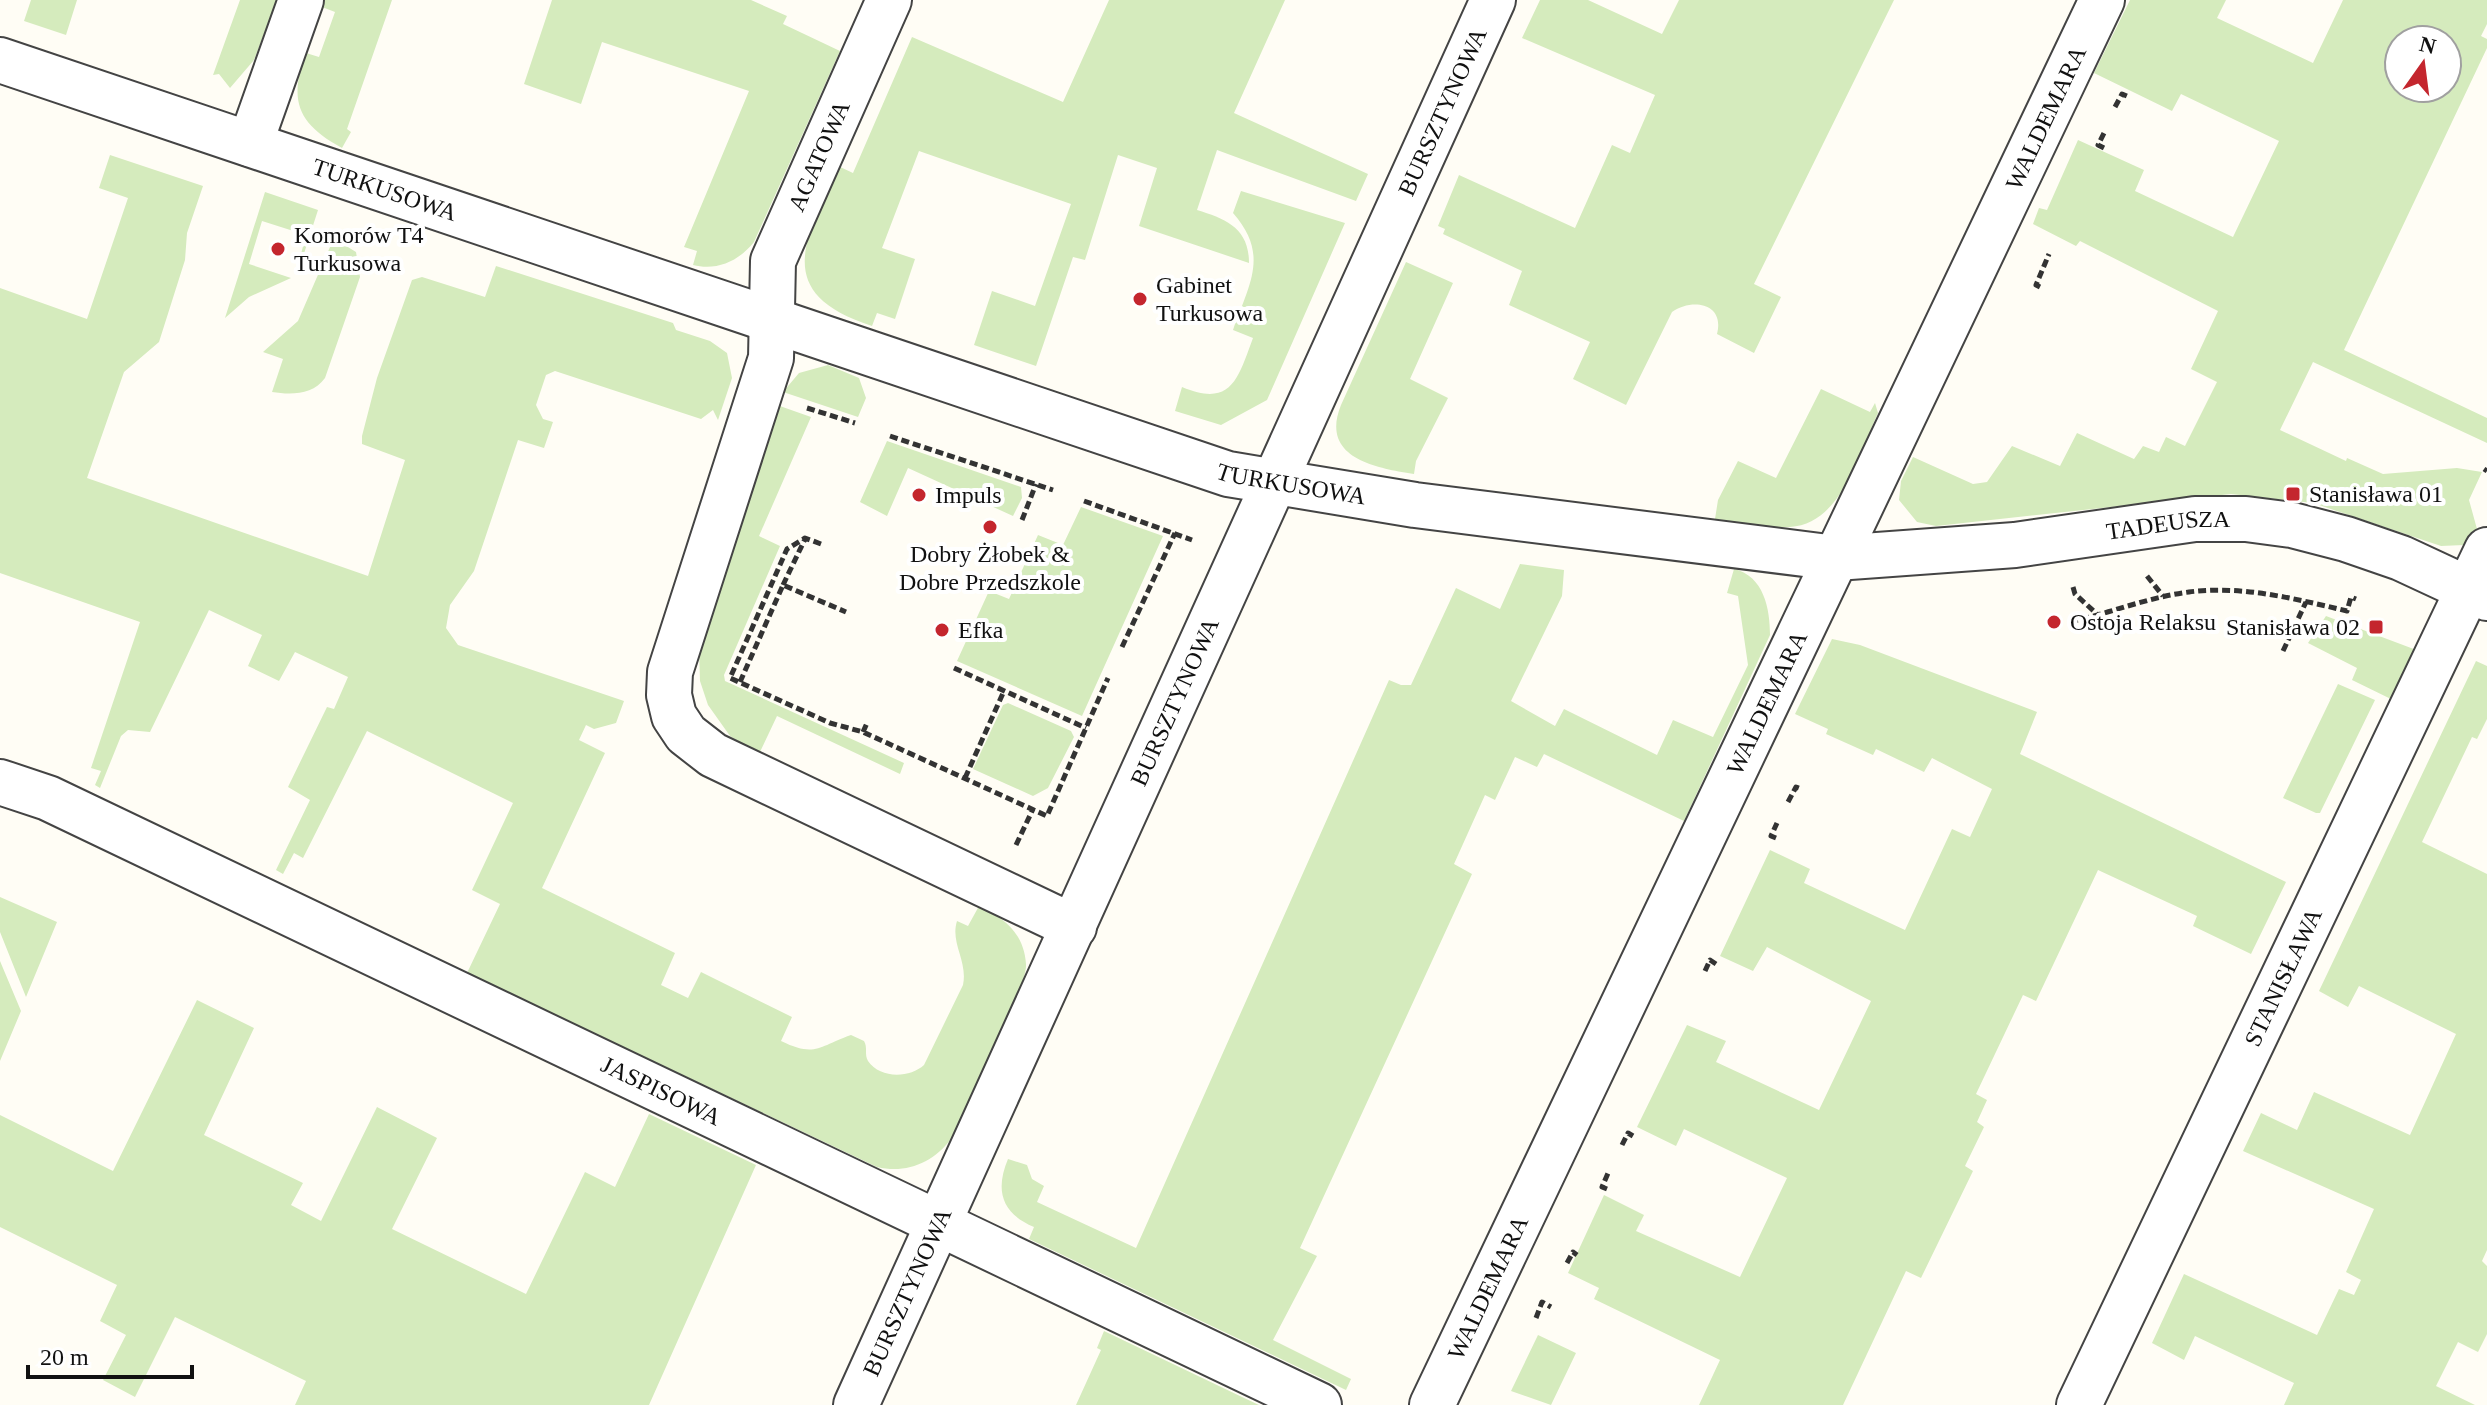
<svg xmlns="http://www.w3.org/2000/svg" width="2487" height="1405" font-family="'Times New Roman',serif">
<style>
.green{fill:#d5ebbd;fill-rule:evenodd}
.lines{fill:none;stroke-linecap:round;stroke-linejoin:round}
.minor-casing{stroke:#444;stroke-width:48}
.path{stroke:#333;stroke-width:5;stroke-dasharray:8 4;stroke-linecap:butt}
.minor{stroke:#fff;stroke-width:44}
.poi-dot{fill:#c4262e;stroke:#fff;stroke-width:3}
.labels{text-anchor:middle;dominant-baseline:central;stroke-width:8;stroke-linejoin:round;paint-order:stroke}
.street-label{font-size:24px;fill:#111;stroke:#fff}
.poi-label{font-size:24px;fill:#111;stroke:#fff;text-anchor:start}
</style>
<rect width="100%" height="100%" fill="#fffdf5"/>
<path class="green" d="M 31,0 L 77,0 L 66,35 L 24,21 Z
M 240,0 L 277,0 L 254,60 L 230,88 L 219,74 L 213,75 Z
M 324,0 L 392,0 L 347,129 L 351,132 L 342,148 C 298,124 288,101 306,53 L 319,57 L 335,12 L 322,7 Z
M 552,0 L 751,0 L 787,16 L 783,24 L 840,51 L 754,242 C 739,261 717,271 693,265 L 697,251 L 684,247 L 749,91 L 602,42 L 581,104 L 524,84 Z
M 1109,0 L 1285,0 L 1234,113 L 1368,174 L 1356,201 L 1217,150 L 1197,210 C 1226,219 1249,228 1249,263 L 1139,226 L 1157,168 L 1118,155 L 1085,260 L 1073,257 L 1036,366 L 974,345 L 992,291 L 1035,306 L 1071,204 L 919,151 L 882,248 L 915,259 L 895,319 L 877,313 L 872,326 C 770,293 806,239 838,166 L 853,173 L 912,37 L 1063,102 Z
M 1540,0 L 1588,0 L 1662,34 L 1679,0 L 1894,0 L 1754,284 L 1781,297 L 1754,353 L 1717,334 C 1725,303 1692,298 1672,312 L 1626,405 L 1573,379 L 1590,342 L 1509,305 L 1522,271 L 1443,234 L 1445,229 L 1438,226 L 1459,175 L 1575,228 L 1612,145 L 1630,153 L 1655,95 L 1522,38 Z
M 2130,0 L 2226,0 L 2217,18 L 2313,63 L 2343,0 L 2487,0 L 2487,24 L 2481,36 L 2487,39 L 2487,48 L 2344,350 L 2487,418 L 2487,443 L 2313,362 L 2280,430 L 2346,461 L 2347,458 L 2383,474 L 2457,468 L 2482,472 L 2469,500 L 2477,529 L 2464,545 L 2441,546 L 2313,503 L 2231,494 L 1936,526 L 1917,522 L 1899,500 L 1901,481 L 1913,457 L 1973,484 L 1987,482 L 2012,446 L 2060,466 L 2077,433 L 2134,459 L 2143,446 L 2159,452 L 2166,437 L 2185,446 L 2217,382 L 2191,369 L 2218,311 L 2080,241 L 2076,246 L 2033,224 L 2039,208 L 2047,210 L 2078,140 L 2144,170 L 2135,191 L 2233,237 L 2279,141 L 2181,94 L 2172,111 L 2094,73 ZM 2399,40 L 2447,40 L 2447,88 L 2399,88 Z
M 110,155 L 203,186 L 187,233 L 185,260 L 159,342 L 124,372 L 87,478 L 368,576 L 405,460 L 362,444 L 362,436 L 377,378 L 412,280 L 422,277 L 485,297 L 496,266 L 673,323 L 676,330 L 710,341 L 727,353 L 732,378 L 718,420 L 713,410 L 701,419 L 555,371 L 546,375 L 536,405 L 543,419 L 553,422 L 544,448 L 518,440 L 474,571 L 450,605 L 446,628 L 458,645 L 624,701 L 616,723 L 594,729 L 586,725 L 579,740 L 605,753 L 542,888 L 675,953 L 661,985 L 688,998 L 701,972 L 792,1017 L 781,1041 C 816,1058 819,1046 851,1035 L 864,1041 C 868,1048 864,1054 868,1061 C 880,1079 910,1078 924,1065 L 963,985 C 968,961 950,943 957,921 L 968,926 L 979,906 C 1004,918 1024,933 1026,964 C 1028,987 965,1109 951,1139 C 933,1163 906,1174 877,1167 L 467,973 L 500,904 L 472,890 L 513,803 L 367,731 L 303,858 L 294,853 L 283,874 L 276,870 L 310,800 L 288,787 L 327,707 L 334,709 L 348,677 L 295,652 L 279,681 L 248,666 L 262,635 L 209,610 L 150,732 L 128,730 L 121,736 L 100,788 L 95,785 L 101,771 L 91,768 L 140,622 L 0,573 L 0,288 L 87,319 L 128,198 L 99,188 Z
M 1241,191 L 1345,223 L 1267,400 L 1221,425 L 1175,411 L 1182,387 C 1232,408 1238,378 1253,338 L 1233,330 C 1249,284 1270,255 1233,213 Z
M 265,192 L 318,210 L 299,269 L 296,273 L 306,235 L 262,221 L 249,264 L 291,278 L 249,297 L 225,318 Z
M 338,241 L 356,252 L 360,277 L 325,378 C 313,395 291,395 272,392 L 283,359 L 263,352 L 298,321 L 330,247 Z
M 1406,262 L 1453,283 L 1410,379 L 1448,398 L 1416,461 L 1414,474 C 1378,468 1319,459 1341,405 Z
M 828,365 L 859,378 L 866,398 L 858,417 L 783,392 L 799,373 Z
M 1821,389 L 1870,412 L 1875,403 L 1878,413 C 1860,451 1842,524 1790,527 C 1766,529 1739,522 1715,519 L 1718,500 L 1738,461 L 1776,478 Z
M 777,405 L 811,417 L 759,536 L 780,546 L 724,675 L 725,681 L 904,763 L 900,774 L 777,716 L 759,754 L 730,736 L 708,705 L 700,681 L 699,648 Z
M 887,441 L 1021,487 L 1022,498 L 1013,516 L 908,468 L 887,516 L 860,502 Z
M 1081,507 L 1163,536 L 1082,716 L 957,661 L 989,591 L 1009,599 L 1038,535 L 1063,545 Z
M 1520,564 L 1564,570 L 1562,596 L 1511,701 L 1555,726 L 1564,709 L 1657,755 L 1673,720 L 1713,737 L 1748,665 L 1738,596 L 1727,593 L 1734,569 C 1764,576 1770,609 1770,635 L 1684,821 L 1544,754 L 1537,767 L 1515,757 L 1495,800 L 1485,795 L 1454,864 L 1472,874 L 1300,1248 L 1317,1256 L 1273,1340 L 1351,1379 L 1346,1390 L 1029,1239 L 1034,1227 C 1001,1213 995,1190 1008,1159 L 1027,1165 L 1032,1179 L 1044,1186 L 1037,1202 L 1136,1248 L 1389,680 L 1401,685 L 1411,685 L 1456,588 L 1500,609 Z
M 2326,616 L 2419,651 L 2395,701 L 2352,680 L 2357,668 L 2308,643 Z
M 1832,639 L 1860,645 L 2037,712 L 2020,754 L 2286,882 L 2251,954 L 2193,926 L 2197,916 L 2098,870 L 2036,1001 L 2023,995 L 1976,1094 L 1987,1100 L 1977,1122 L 1984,1127 L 1965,1166 L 1973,1171 L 1921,1278 L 1906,1271 L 1843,1405 L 1699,1405 L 1720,1360 L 1594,1299 L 1599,1288 L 1568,1273 L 1604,1195 L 1644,1215 L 1636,1231 L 1740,1277 L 1787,1178 L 1684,1129 L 1676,1146 L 1637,1127 L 1687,1025 L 1726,1041 L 1716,1062 L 1819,1110 L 1871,1001 L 1767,947 L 1753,971 L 1720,956 L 1770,850 L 1810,869 L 1804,883 L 1905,930 L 1952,829 L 1970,837 L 1992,789 L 1932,758 L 1924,772 L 1876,749 L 1873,755 L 1826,734 L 1828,729 L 1795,714 Z
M 2476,661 L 2487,666 L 2487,719 L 2477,739 L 2472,737 L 2422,842 L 2487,874 L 2487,1250 L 2482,1261 L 2487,1266 L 2487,1334 L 2478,1352 L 2458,1342 L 2436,1386 L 2475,1405 L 2284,1405 L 2294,1383 L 2195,1336 L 2184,1360 L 2152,1343 L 2184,1274 L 2317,1335 L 2339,1289 L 2354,1295 L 2361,1280 L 2346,1272 L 2374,1209 L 2243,1151 L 2261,1113 L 2297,1130 L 2314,1092 L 2410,1135 L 2456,1034 L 2359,986 L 2348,1007 L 2319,991 Z
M 2338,684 L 2375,700 L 2320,813 L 2316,813 L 2283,798 Z
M 1008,703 L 1071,731 L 1074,737 L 1048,788 L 1033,796 L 973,769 L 1003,705 Z
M 0,897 L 57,922 L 26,997 L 0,932 Z
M 0,961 L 21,1011 L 0,1061 Z
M 197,1000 L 254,1028 L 204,1135 L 303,1183 L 291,1205 L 321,1221 L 377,1107 L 437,1138 L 392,1229 L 526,1294 L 585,1172 L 615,1187 L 649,1114 L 756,1165 L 649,1405 L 295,1405 L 306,1381 L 175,1317 L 135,1397 L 103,1380 L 126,1335 L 100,1321 L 117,1285 L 0,1227 L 0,1115 L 113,1171 Z
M 1104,1331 L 1242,1397 L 1259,1405 L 1076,1405 L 1101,1350 L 1097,1348 Z
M 1538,1335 L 1576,1353 L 1551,1405 L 1511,1391 Z"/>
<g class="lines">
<g class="minor-casing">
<g id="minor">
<path d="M 889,0 L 773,261 L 771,358 L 670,672 L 669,695 L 674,716 L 686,734 L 713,755 L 1074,927"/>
<path id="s1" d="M 0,60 L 1228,474 L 1415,505 L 1836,558 L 2015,545 L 2195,519 L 2246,519 L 2292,525 L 2346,539 L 2401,558 L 2487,598"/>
<path d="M 250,144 L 301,0"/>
<path id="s2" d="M 0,782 L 48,798 L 1319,1405"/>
<path id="s3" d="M 856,1405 L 1493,0"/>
<path id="s4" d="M 1432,1405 L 2102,0"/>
<path id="s5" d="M 2079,1405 L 2487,550"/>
</g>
</g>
<path class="path" d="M 2115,107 L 2122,94 L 2129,97
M 2104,148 L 2098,145 L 2105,131
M 2040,287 L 2036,285 L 2049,254
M 807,408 L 855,423
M 890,436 L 1053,490
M 2484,469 L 2487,471
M 1084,501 L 1192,540
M 1022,520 L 1036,484
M 821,544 L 805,538 L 787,549 L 730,678 L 830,723 L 863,732 L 1047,816 L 1108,678
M 2147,576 L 2163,596
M 783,585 L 805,539
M 2073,587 L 2075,594 L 2098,615
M 2070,622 C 2110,613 2149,597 2189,592 C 2242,585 2296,599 2347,611 L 2351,597 L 2356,599
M 1122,647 L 1175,533
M 2283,651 L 2306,602
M 954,668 L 1086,728
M 740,682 L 783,585 L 846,612
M 863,732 L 867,723
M 965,778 L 1004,691
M 1788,802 L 1796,787 L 1801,789
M 1776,838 L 1771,836 L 1777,823
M 1016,845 L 1033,809
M 1705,971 L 1710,960 L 1716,964
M 1622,1145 L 1628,1133 L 1633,1136
M 1607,1189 L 1602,1187 L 1609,1171
M 1567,1263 L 1573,1252 L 1577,1255
M 1536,1318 L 1542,1302 L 1551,1307"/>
<use href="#minor" class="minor"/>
</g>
<g class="poi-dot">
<circle cx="278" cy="249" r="8"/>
<circle cx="1140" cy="299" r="8"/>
<rect x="2285" y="486" width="16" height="16" rx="4"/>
<circle cx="919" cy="495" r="8"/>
<circle cx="990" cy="527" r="8"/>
<circle cx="2054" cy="622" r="8"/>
<rect x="2368" y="619" width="16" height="16" rx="4"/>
<circle cx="942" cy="630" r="8"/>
</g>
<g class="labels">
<g class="street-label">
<text stroke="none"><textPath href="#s3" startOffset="1420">BURSZTYNOWA</textPath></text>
<text stroke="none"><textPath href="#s4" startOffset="1426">WALDEMARA</textPath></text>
<text transform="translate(819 156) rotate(-66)">AGATOWA</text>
<text stroke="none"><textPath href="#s1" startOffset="406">TURKUSOWA</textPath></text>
<text stroke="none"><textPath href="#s1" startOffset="1360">TURKUSOWA</textPath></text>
<text stroke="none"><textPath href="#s1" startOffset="2244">TADEUSZA</textPath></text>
<text stroke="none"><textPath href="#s3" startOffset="772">BURSZTYNOWA</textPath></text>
<text stroke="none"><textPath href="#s4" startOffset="778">WALDEMARA</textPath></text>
<text stroke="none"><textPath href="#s5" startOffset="474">STANISŁAWA</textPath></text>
<text stroke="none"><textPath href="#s2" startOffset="730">JASPISOWA</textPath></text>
<text stroke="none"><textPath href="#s4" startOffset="130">WALDEMARA</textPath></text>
<text stroke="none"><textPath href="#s3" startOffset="124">BURSZTYNOWA</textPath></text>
</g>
<g class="poi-label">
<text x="294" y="235">Komorów T4<tspan x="294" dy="28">Turkusowa</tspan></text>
<text x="1156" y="285">Gabinet<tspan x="1156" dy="28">Turkusowa</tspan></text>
<text x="2309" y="494">Stanisława 01</text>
<text x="935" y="495">Impuls</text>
<text x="990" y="554" text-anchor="middle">Dobry Żłobek &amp;<tspan x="990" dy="28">Dobre Przedszkole</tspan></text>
<text x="2070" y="622">Ostoja Relaksu</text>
<text x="2360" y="627" text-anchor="end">Stanisława 02</text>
<text x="958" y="630">Efka</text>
</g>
</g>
<g transform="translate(2423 64) rotate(14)"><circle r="38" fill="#ffffff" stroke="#a0a0a0" stroke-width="2"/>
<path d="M0-6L14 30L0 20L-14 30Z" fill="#c4262e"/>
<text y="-12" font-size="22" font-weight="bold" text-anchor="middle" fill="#111111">N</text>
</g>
<path d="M28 1365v12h164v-12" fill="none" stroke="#111111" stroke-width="4"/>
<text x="40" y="1365" font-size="24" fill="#111111" stroke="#ffffff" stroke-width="6" paint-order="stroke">20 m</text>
</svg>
